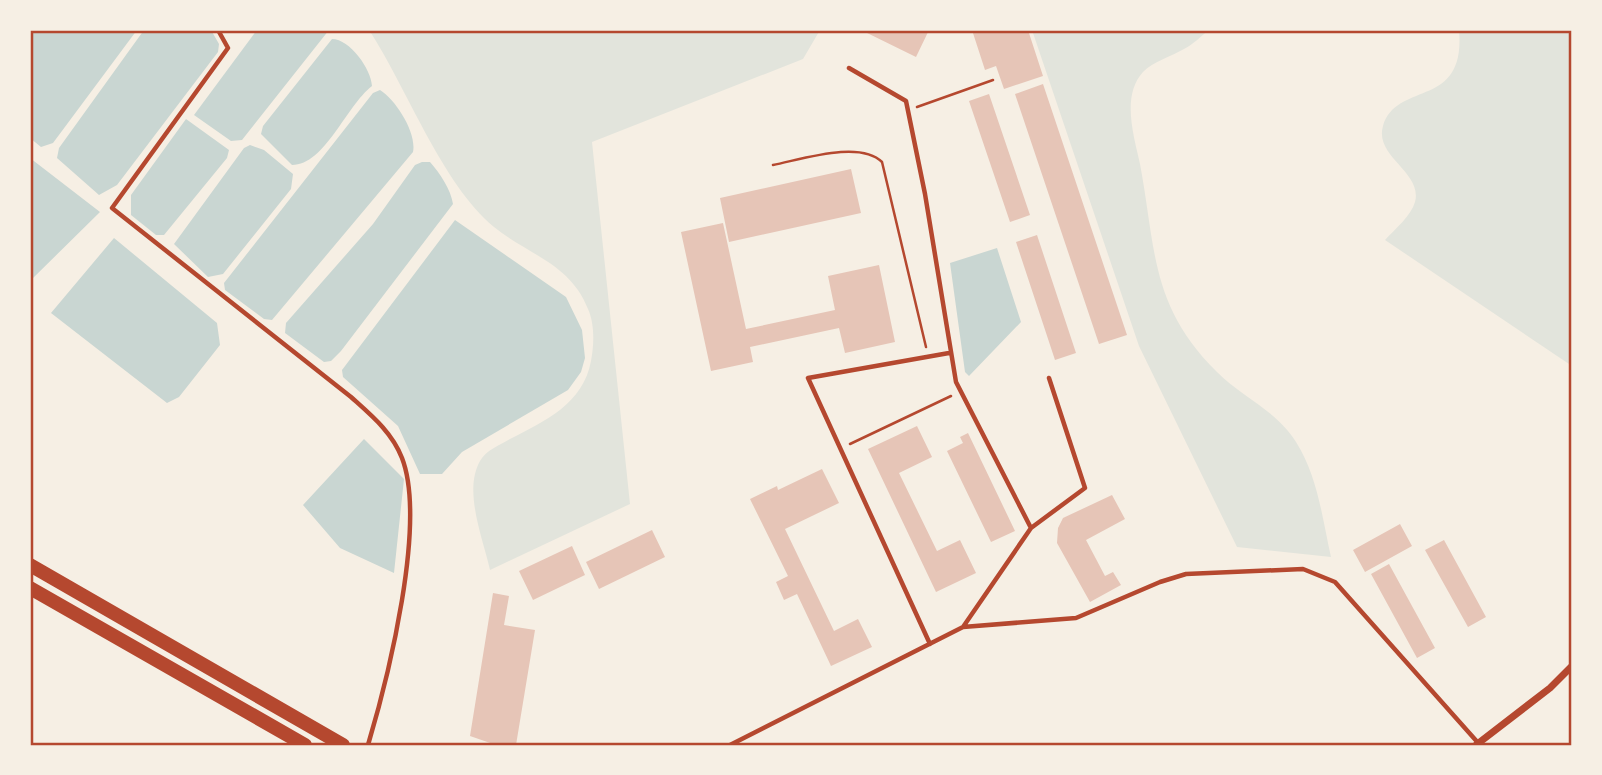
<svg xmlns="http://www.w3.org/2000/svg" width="1602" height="775" font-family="Barlow,sans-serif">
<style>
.green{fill:#e2e4dc}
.water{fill:#c9d6d2}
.building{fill:#e6c5b7}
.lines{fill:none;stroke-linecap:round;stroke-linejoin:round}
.path{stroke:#b5482f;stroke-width:2.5}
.service{stroke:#b5482f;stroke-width:4.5}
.minor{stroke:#b5482f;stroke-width:7}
.trunk{stroke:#b5482f;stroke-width:14}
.neatline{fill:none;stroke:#b5482f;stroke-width:2.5}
</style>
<rect width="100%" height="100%" fill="#f6efe4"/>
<path class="green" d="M 369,30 L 820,30 L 803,59 L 592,142 L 630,504 L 490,570 C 483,538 463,491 480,461 C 486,450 500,445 510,439 C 545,421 583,404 591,361 C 594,345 595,325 588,309 C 570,263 528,255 494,227 C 442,184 407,88 369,30 Z
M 1032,30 L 1209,30 C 1201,36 1194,44 1184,49 C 1172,56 1152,62 1143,72 C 1121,96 1134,136 1140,164 C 1156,249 1150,306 1217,372 C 1243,398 1276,410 1296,442 C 1318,477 1322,517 1331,557 L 1237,547 L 1139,346 Z
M 1459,30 L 1572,30 L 1572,366 L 1385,240 C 1395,229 1411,216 1415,202 C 1423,172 1374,157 1383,126 C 1397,80 1466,110 1459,30 Z"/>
<path class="water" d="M 30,30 L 137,30 L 53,143 L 41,147 L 30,138 Z
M 144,30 L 211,30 L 219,44 L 218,52 L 117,185 L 99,195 L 57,158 L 59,148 Z
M 257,30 L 329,30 L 242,140 L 231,141 L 194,115 Z
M 332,39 C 350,39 371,69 372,86 C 346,106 325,165 292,165 L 261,134 L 263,126 Z
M 380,90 C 396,100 417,133 413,152 L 272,320 L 264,319 L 225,290 L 224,283 L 373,93 Z
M 186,119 L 229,150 L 227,158 L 164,235 L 156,235 L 131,215 L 131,195 Z
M 250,145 L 264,150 L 293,174 L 291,189 L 223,274 L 208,277 L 174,244 L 244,148 Z
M 30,158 L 100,212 L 30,281 Z
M 422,162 L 430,162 C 440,173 451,190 453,204 L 341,351 L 331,361 L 324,362 L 285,333 L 286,323 L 373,224 L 415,165 Z
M 455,220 L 566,297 L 582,330 L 585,358 L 581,372 L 568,390 L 462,452 L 442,474 L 420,474 L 398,426 L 343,377 L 342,370 Z
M 114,238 L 217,323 L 220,345 L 179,397 L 167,403 L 51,313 Z
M 997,248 L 1021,322 L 969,376 L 965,372 L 950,263 Z
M 364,439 L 404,479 L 394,573 L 340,548 L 303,505 Z"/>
<path class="building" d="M 861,30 L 929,30 L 916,57 Z
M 972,30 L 1028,30 L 1043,76 L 1004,89 L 996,66 L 985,70 Z
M 1043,84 L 1127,335 L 1099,344 L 1015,94 Z
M 989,94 L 1030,215 L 1010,222 L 969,101 Z
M 851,169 L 861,213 L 729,242 L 720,198 Z
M 723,223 L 746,329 L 835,310 L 828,276 L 879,265 L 895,342 L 845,353 L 839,328 L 750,347 L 753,362 L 711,371 L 681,232 Z
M 1037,235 L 1076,353 L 1055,360 L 1016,242 Z
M 917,426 L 932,457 L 899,473 L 937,551 L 960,540 L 976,573 L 936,592 L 868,449 Z
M 968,433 L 1015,531 L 991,542 L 947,451 L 963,443 L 960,437 Z
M 822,469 L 839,503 L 785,529 L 834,631 L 858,619 L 872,647 L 831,666 L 797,594 L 784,600 L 776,582 L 788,576 L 750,499 L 777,486 L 778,490 Z
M 1112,495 L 1125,519 L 1086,540 L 1105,576 L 1113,572 L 1121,585 L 1090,602 L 1057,543 L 1058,528 L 1063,518 Z
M 1400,524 L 1412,546 L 1365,572 L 1353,550 Z
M 652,530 L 665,557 L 599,589 L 586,562 Z
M 1444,540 L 1486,617 L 1468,627 L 1425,550 Z
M 572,546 L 585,575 L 533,600 L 519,571 Z
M 1389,564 L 1435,648 L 1417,658 L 1371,574 Z
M 493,593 L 509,596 L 504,625 L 535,630 L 516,745 L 496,745 L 470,736 Z"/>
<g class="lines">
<path class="path" d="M 917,107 L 993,80
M 773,165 C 803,159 860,140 882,162 L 926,347
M 850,444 L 951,396"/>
<path class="service" d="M 218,30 L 228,48 L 112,208 L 351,397 C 371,415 392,432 402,458 C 427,523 388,678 368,745
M 849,68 L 906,101 L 925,194 L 956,382 L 1031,528
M 963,627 L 1031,528 L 1085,488 L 1049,378
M 930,644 L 808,378 L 949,353
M 730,745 L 963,627 L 1076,618 L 1160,582 L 1186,574 L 1303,569 L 1335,582 L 1480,745"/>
<path class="minor" d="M 1476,745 L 1550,688 L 1572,666"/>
<path class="trunk" d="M 30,565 L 343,745
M 30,588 L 305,745"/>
</g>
<rect width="1602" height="775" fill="none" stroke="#f6efe4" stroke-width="63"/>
<rect x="32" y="32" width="1538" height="712" class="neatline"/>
</svg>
